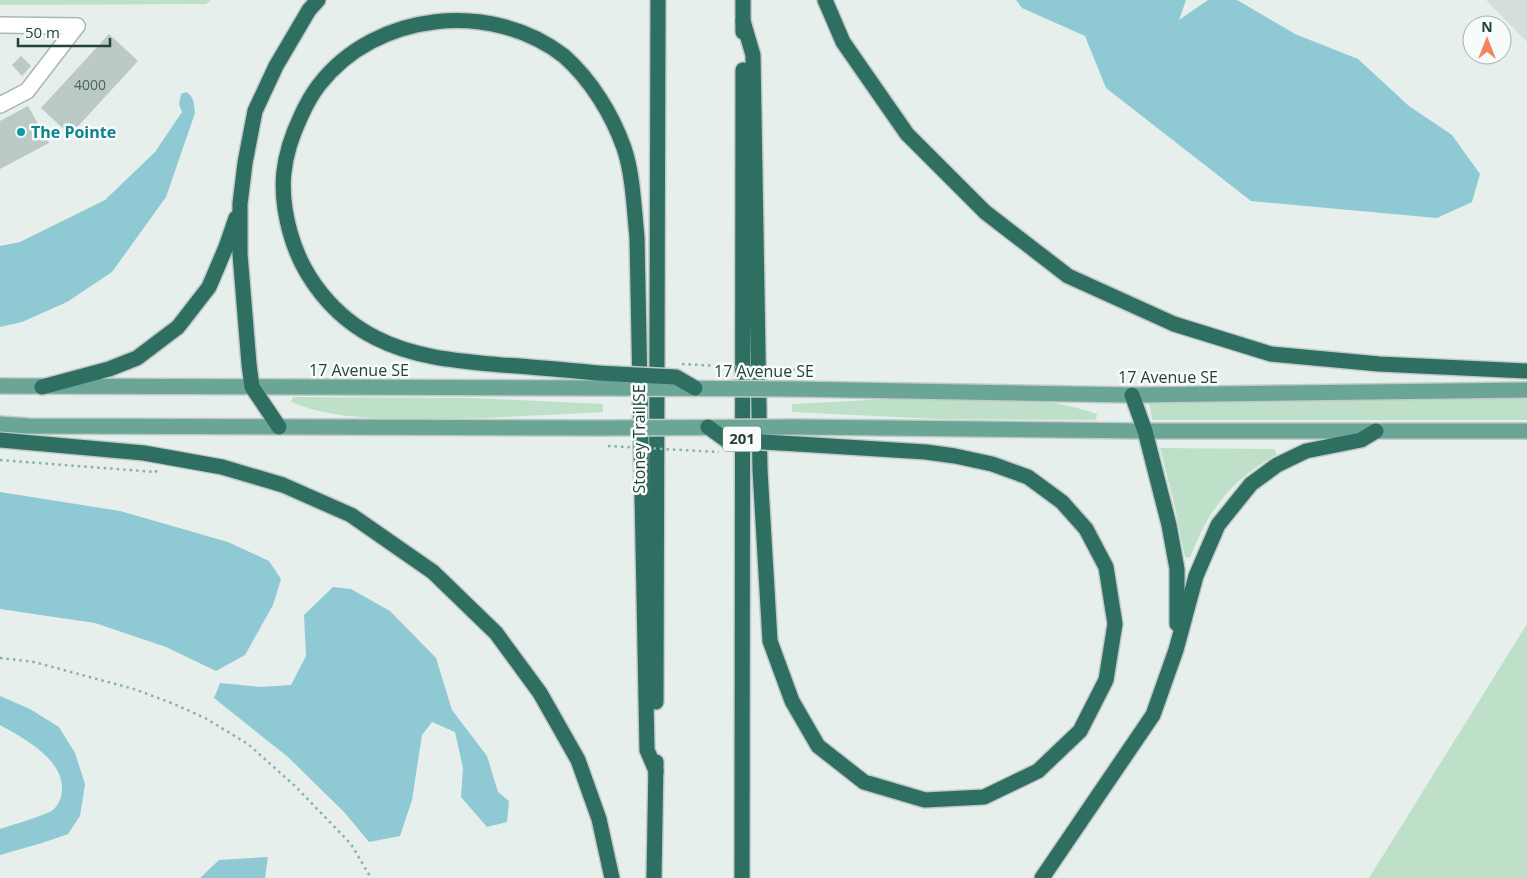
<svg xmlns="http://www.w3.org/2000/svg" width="1527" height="878" font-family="'Open Sans',sans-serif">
<rect width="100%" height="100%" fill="#e6efeb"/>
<!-- built -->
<polygon fill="#d4dfda" points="1486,0 1527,0 1527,42"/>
<!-- green -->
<g fill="#bfe0c8">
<polygon points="0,0 211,0 206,4 0,5"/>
<path d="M 293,397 L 473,398 L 603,404 L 603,412 C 542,415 481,419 419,419 C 376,418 331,419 291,402 Z"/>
<path d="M 909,398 C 972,398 1036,393 1097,414 L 1096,420 L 938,419 L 792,412 L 792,404 Z"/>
<polygon points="1274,398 1527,398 1527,420 1152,420 1150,407 1148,402"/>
<path d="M 1160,448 L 1274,449 L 1276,451 L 1276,455 C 1231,480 1208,510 1190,558 L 1185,557 L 1175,507 Z"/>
<polygon points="1527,624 1527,878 1369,878"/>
</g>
<!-- water -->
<g fill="#8ec9d4">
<polygon points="1016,0 1186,0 1179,20 1208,0 1237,0 1295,34 1358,59 1409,106 1452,135 1480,174 1472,202 1437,218 1251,201 1106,88 1085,36 1022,8"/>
<path d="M 186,92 C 194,96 194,104 195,113 L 166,197 L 112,272 L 67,302 L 22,322 L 0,327 L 0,246 L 20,242 L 105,200 L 155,152 L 182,112 L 179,104 L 181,94 Z"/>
<polygon points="0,492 120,511 228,542 269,561 281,579 273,605 245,655 216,671 166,647 95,623 0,609"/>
<polygon points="333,587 351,589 390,611 436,658 452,710 487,756 498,792 509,801 507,822 487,827 461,797 463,768 455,732 432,722 422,735 412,800 400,836 369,842 345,813 288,757 214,698 220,683 260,687 291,685 306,656 304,615"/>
<path d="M 0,696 L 30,709 L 59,727 L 75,753 L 85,784 L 80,816 L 68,834 L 42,843 L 0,855 L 0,829 C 9,826 50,814 54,809 C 60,803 62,796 62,788 C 62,758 23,738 0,725 Z"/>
<polygon points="268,857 265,878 200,878 219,860"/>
</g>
<!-- building -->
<g fill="#bbcac4">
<polygon points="109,34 138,61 70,135 41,108"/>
<polygon points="21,56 31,66 22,76 12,65"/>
<polygon points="28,106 49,143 0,169 0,121"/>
</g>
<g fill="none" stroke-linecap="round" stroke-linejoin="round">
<!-- minor casing -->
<g stroke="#a8b8b2" stroke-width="18">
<g id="minor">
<polyline points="0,25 77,26"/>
<polyline points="0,105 27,91 77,26"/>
</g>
</g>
<!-- major casing -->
<g stroke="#c2cac8" stroke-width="18">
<g id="major">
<polyline points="0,386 598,388"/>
<polyline points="795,389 1132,395 1527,390"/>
<polyline points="0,424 28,426 599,428"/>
<polyline points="796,427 1145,431 1527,431"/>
</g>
</g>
<!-- highway casing -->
<g stroke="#c2cac8" stroke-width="18">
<g id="highway">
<polyline points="743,0 743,32"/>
<polyline points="825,0 843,42 907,134 985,212 1068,276 1174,324 1271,354 1379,364 1527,371"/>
<polyline points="743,21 753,55 760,470 770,641 792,701 818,746 864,782 925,800 984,797 1038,771 1080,731 1106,680 1115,624 1106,567 1086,529 1062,502 1028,477 992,464 955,456 926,452 798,444"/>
<path d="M 597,373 C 566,370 534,367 502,365 C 459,361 415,358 376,338 C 334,317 302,277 290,232 C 278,189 282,156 301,116 C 306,105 312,94 319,85 C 376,11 492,0 564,56 C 591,80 612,114 624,148 C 633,174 634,209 637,237 L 647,750 L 656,771"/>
<polyline points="42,387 109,369 137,358 178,327 209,287 226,247 236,218"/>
<polyline points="1132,395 1145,431 1169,525 1177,569 1177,624"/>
<polyline points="279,427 252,387 249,364 240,254 240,204 245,163 255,111 276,66 309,10 318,0"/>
<polyline points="0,440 144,453 222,467 283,485 351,515 433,572 496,633 540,693 578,760 599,819 612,878"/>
<polyline points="656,702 658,0"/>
<polyline points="654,878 656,762"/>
<polyline points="742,878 743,70"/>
<polyline points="1042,878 1153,715 1176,650 1196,576 1218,525 1251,484 1277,465 1306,451 1361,440 1376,431"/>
</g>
</g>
<!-- path -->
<g stroke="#86b3a5" stroke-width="2.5" stroke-dasharray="2.5 4" stroke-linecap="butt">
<polyline points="0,460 156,472 156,469"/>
<polyline points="0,658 34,662 134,689 174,704 205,718 248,744 295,786 351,844 371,878"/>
</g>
<!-- minor -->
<use href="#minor" stroke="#fff" stroke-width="15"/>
<!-- major -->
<use href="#major" stroke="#6aa596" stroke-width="15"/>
<!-- highway -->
<use href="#highway" stroke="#2f6f62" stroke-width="15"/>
<!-- major-bridge casing -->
<g stroke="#c2cac8" stroke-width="18" stroke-linecap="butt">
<g id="major-bridge">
<polyline points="598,388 795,389"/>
<polyline points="599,428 796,427"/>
</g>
</g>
<!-- highway-bridge casing -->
<g stroke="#c2cac8" stroke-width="18" stroke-linecap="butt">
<g id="highway-bridge">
<polyline points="597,373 676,377 695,388"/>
<polyline points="708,427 726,440 798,444"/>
</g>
</g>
<!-- path-bridge -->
<g stroke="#86b3a5" stroke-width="2.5" stroke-dasharray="2.5 4" stroke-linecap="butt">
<polyline points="682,364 796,370"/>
<polyline points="608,446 719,452"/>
</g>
<!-- major-bridge -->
<use href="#major-bridge" stroke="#6aa596" stroke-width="15"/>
<!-- highway-bridge -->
<use href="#highway-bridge" stroke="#2f6f62" stroke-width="15"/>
</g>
<!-- markers -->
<circle fill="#0f9aa8" stroke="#f7fbf9" stroke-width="2" cx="21" cy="132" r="5"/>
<g text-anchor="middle" stroke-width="5" stroke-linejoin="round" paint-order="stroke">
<!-- number labels -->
<g font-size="14" fill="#4a645c">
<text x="90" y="90">4000</text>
</g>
<!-- shield labels -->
<rect fill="#f7fbf9" stroke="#637a73" stroke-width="1" x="723" y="426.5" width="38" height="25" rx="4"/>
<g font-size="15" font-weight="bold" fill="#24423a">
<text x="742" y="444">201</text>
</g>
<!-- culture labels -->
<g font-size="16" font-weight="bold" fill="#0d838f" stroke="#f7fbf9" text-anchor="start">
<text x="31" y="138">The Pointe</text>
</g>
<!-- street labels -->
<g font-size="16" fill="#24423a" stroke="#f7fbf9">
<text x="359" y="376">17 Avenue SE</text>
<text x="764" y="377">17 Avenue SE</text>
<text x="1168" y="383">17 Avenue SE</text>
<text transform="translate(639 439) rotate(-90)" y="6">Stoney Trail SE</text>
</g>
</g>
<!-- north arrow -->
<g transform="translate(1487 40)"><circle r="24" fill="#f7fbf9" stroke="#a3b1ad"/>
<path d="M0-4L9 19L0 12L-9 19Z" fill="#f4845f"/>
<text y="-8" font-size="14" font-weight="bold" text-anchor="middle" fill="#24423a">N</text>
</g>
<!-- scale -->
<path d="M18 38v8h92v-8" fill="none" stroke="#24423a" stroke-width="2.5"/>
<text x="25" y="38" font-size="15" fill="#24423a" stroke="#f7fbf9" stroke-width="4" paint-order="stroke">50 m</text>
</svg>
